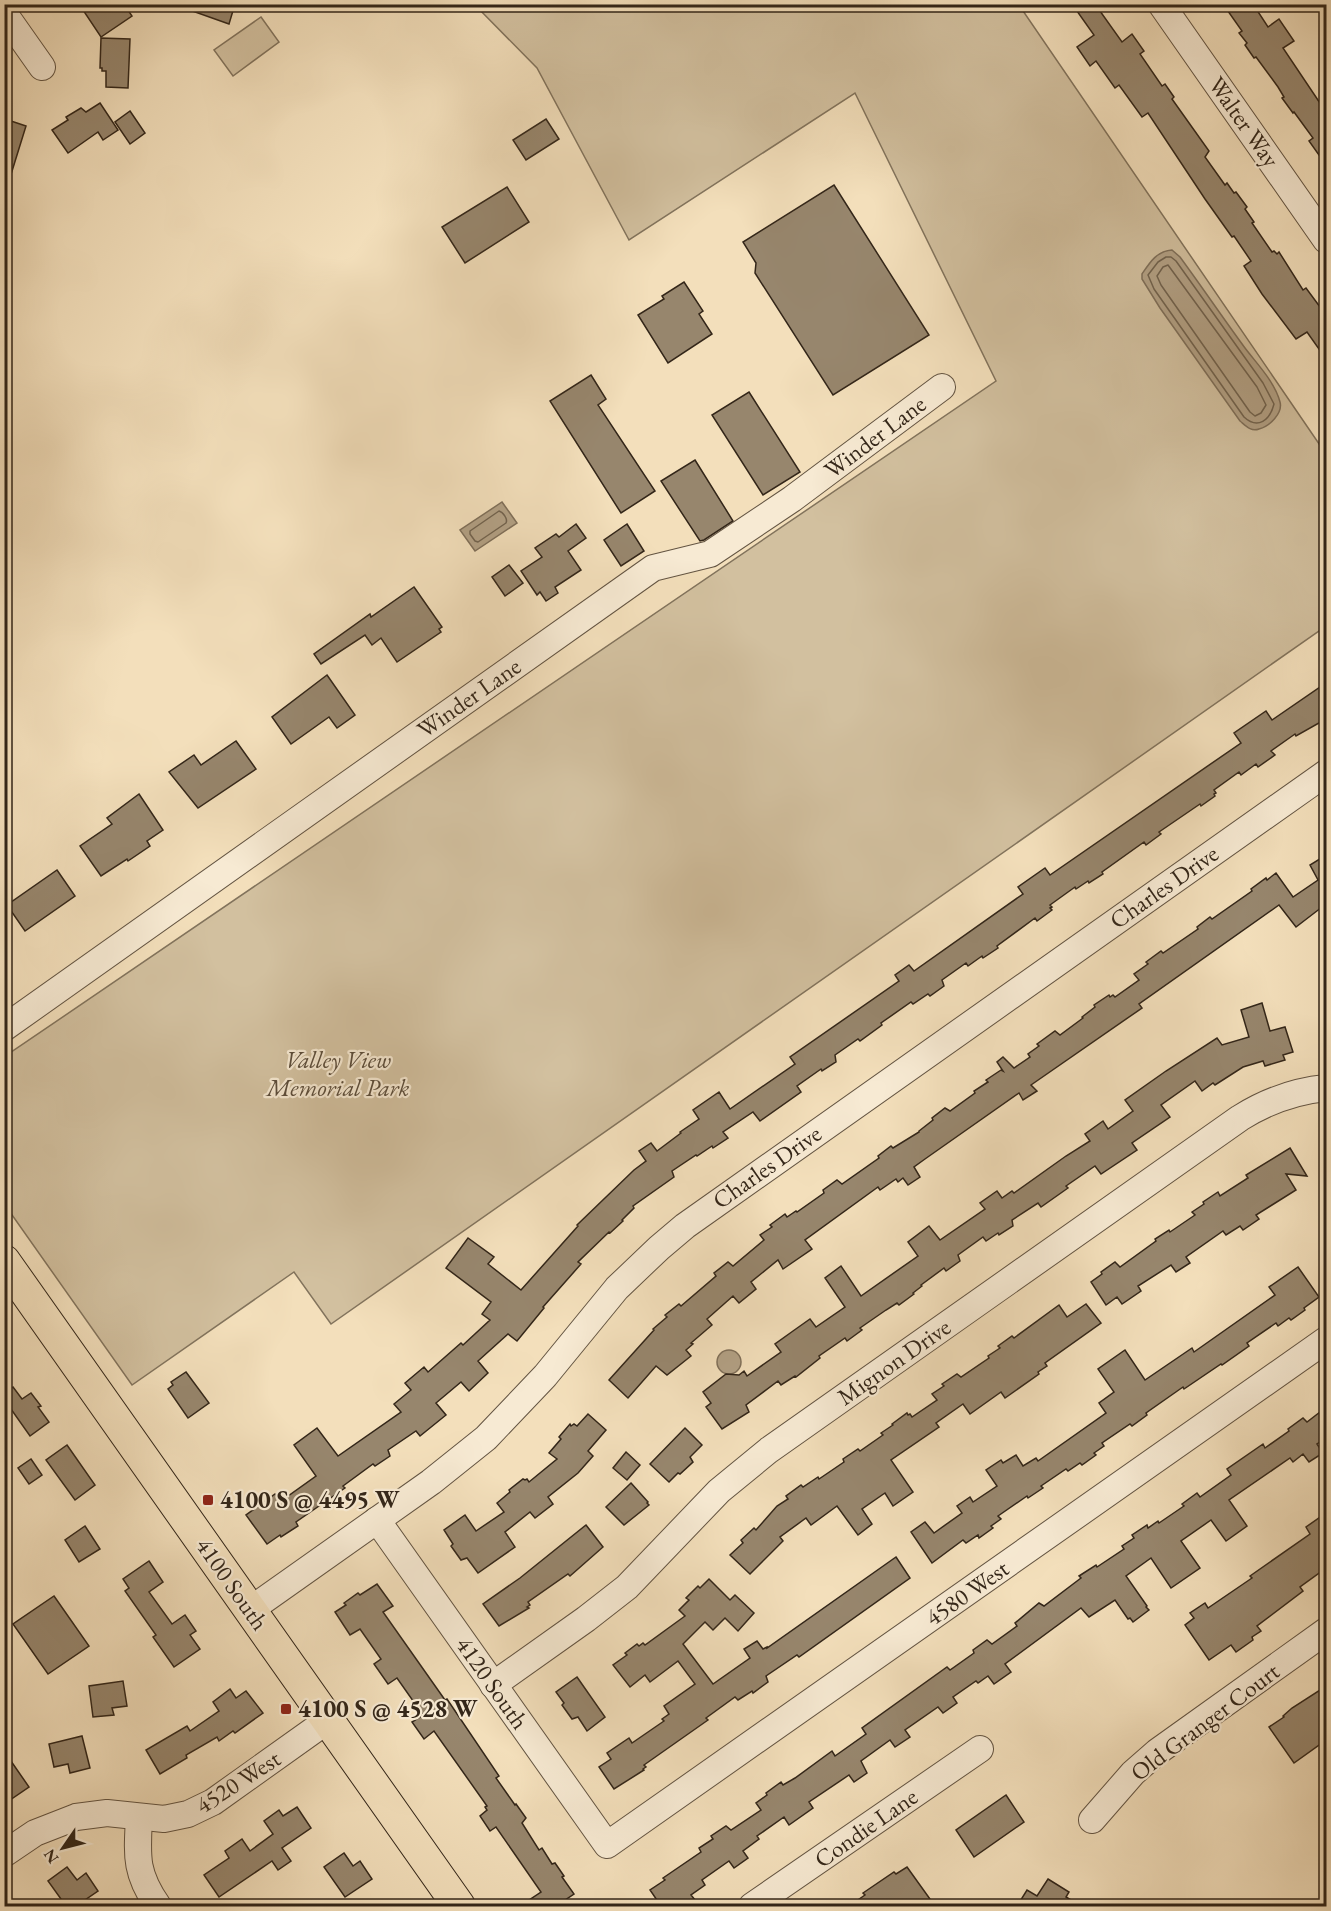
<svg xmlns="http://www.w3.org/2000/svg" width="1331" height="1911" font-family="'EB Garamond',serif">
<rect width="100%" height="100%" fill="#f3dfbb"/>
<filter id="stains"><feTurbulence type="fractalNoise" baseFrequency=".00333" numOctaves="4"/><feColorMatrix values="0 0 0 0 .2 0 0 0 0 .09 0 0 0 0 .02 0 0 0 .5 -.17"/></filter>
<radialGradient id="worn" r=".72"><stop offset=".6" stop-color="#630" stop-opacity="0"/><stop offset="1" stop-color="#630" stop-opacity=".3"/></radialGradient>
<!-- green -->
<g fill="#d2c09f" stroke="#82735c" stroke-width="1.5">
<polygon points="475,5 1019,5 1326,454 1326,626 331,1324 294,1272 132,1385 5,1205 4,1057 996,381 855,93 629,240 537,68"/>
<polygon points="261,17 279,42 233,76 214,50"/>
</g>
<!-- water -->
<g fill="#b2a084" stroke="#7f6f59" stroke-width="1.5">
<path d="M 1172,250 L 1180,257 C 1202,287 1223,318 1245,348 C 1257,364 1275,382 1280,402 C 1283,413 1270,426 1259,429 C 1251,432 1246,426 1240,421 L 1160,308 L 1142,279 L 1142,274 C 1150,262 1157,251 1172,250 Z"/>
<polygon points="502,502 517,523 475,551 460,530"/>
<circle cx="729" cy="1362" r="12"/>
</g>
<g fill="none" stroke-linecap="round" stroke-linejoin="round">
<!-- shore -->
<g stroke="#72634e" stroke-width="1.5">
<path d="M 1166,257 L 1171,257 L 1176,261 L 1263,383 L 1274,404 C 1270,420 1258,430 1244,417 L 1154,289 L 1148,275 L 1158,262 Z"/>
<polygon points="1168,265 1257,387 1266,405 1261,413 1255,416 1250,412 1161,285 1157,276 1163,267"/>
<path d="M 499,511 C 503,512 508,519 506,523 L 478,542 L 475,541 L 470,534 L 470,531 Z"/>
</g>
</g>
<!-- building -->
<g fill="#97866d" stroke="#332619" stroke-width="1.5">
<polygon points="79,4 124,4 132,16 101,37"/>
<polygon points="181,4 235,4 229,24 181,7"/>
<polygon points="1072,4 1095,4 1122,42 1132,34 1144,51 1140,54 1162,86 1165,84 1174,97 1172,99 1209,151 1205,157 1225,185 1227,183 1234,193 1236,192 1247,207 1245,209 1254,222 1252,223 1272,252 1274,251 1277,254 1279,252 1303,290 1306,288 1326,315 1326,359 1307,332 1296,339 1262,294 1244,266 1251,261 1234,236 1232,237 1205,199 1148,113 1142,117 1119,85 1115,88 1096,61 1090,66 1077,47 1094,35"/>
<polygon points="1223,4 1253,4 1268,27 1279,19 1294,41 1283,48 1326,112 1326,165 1309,141 1313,138 1294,112 1293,113 1282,98 1284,97 1278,87 1256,57 1254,58 1245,45 1247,43 1239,33 1242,31"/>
<polygon points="101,38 130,39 128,88 106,87 106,71 102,71 102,68 100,68"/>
<polygon points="100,103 118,130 103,140 98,132 68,153 52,130 68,120 66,117 81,108 86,112"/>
<polygon points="130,111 145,133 130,144 115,122"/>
<polygon points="546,119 559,139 526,160 513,140"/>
<polygon points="8,120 26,126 8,184 4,183 4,130"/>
<polygon points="834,185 929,335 833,395 755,273 756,263 743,242"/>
<polygon points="507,187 529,222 465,263 442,227"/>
<polygon points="684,282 703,311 699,314 712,334 668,363 638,315 664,299 662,296"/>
<polygon points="591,375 606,399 598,405 655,491 621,513 550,401"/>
<polygon points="749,392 800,472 763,495 712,415"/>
<polygon points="695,460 733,521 704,540 700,541 661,481"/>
<polygon points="576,524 586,538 568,551 581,570 555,587 558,593 546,601 540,592 537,595 521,571 542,557 535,548 556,534 559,537"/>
<polygon points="627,524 644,551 621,566 604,540"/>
<polygon points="509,565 523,583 505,596 492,577"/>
<polygon points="414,587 442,627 439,629 441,632 397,662 381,638 372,645 365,635 321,664 314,654 370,614 371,617"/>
<polygon points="327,675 355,715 337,728 329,717 291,744 272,717"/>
<polygon points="1326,683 1326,719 1296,736 1295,734 1271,751 1275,755 1258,767 1256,764 1241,775 1239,772 1214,790 1216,793 1214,794 1215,796 1201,806 1200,804 1159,832 1161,834 1146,845 1144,842 1102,872 1103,874 1089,883 1088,881 1076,889 1075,887 1050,905 1052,907 1050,908 1052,910 1037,921 1035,918 997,946 998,948 983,958 982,956 968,966 966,963 942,980 944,986 930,996 928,994 913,1004 911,1002 881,1023 882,1025 860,1041 858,1039 835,1055 836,1062 822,1071 821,1069 797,1086 801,1092 760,1121 753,1112 723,1132 728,1138 713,1148 712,1146 697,1156 696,1155 672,1171 674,1177 633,1206 634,1208 622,1220 623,1221 610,1233 609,1232 578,1262 581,1264 543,1307 544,1308 517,1341 508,1334 478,1361 488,1373 469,1391 461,1382 436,1403 446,1415 420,1436 416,1431 388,1450 390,1456 375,1466 373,1464 343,1486 345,1488 296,1522 298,1526 281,1537 280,1535 267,1544 246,1515 275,1494 281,1501 316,1476 294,1445 317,1428 338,1456 401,1412 394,1404 411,1390 405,1383 424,1367 428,1372 461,1343 463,1345 490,1320 482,1314 491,1302 446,1268 468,1238 494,1257 488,1264 521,1290 578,1226 577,1225 634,1170 646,1161 639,1151 651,1143 657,1151 681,1133 680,1132 699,1119 693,1110 719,1092 730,1109 795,1064 790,1057 899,981 895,975 909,965 914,971 1023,894 1018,887 1045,868 1050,875 1241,743 1234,733 1266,711 1272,720"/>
<polygon points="236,741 256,769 198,808 169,772 194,755 201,765"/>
<polygon points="139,794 163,830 147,841 150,846 128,861 127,859 101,876 80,846 112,824 107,818"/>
<polygon points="1326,855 1326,904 1296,927 1279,905 1139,1004 1142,1008 1031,1085 1037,1091 1023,1100 1019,1093 925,1159 914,1167 920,1177 908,1185 903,1178 898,1182 896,1179 880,1190 878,1187 805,1240 812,1249 783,1269 778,1260 751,1282 756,1289 739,1303 733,1296 707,1319 712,1325 691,1343 693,1344 686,1350 691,1356 667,1375 656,1366 628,1398 609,1380 654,1330 653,1329 667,1317 665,1315 679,1304 681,1306 716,1276 714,1273 728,1262 733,1266 764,1240 760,1235 772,1227 770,1225 785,1214 787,1217 796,1211 797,1212 824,1193 823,1190 837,1180 842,1184 879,1158 878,1156 891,1146 893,1148 919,1132 919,1131 933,1120 932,1118 945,1108 950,1111 975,1093 974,1091 988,1082 986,1080 1001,1070 1003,1071 997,1062 1003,1057 1014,1068 1030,1057 1028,1054 1039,1046 1037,1044 1055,1031 1060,1035 1083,1018 1082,1017 1095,1007 1094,1005 1109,995 1110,997 1113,995 1115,997 1139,980 1134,974 1148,964 1146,962 1161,951 1163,953 1198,929 1197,927 1210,917 1212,919 1252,891 1251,889 1266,878 1267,880 1276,873 1293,897 1318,880 1310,865"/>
<polygon points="57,870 75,896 25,931 7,905"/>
<polygon points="1262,1003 1270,1031 1285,1027 1293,1052 1283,1055 1285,1060 1265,1066 1263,1061 1243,1067 1215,1085 1213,1083 1202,1091 1195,1081 1161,1105 1170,1117 1132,1143 1137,1150 1101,1174 1095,1166 1066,1186 1068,1188 1041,1207 1038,1203 1012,1220 1013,1226 999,1235 998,1233 986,1241 983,1237 958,1255 960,1261 946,1271 944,1268 921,1285 922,1286 913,1293 914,1294 899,1305 897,1303 886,1310 860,1328 862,1330 847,1341 845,1338 819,1356 820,1358 796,1377 795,1376 781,1385 778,1381 746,1405 749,1412 722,1429 706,1407 711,1403 703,1392 726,1374 739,1375 744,1371 747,1376 781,1352 775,1344 793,1331 810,1319 816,1327 845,1307 825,1278 841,1266 861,1296 918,1256 908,1242 929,1226 940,1240 985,1209 980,1203 997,1191 1002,1198 1012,1191 1014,1193 1066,1156 1090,1141 1085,1134 1103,1121 1108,1129 1133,1111 1125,1100 1166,1071 1217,1038 1222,1045 1249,1037 1241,1010"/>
<polygon points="1290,1148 1307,1176 1286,1174 1296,1190 1256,1215 1259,1219 1243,1230 1240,1226 1226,1235 1223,1231 1186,1257 1190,1263 1176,1272 1171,1265 1138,1286 1141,1291 1122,1304 1117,1297 1106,1305 1091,1282 1102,1274 1101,1272 1115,1262 1120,1267 1156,1241 1155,1239 1169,1230 1170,1232 1195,1215 1192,1212 1204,1204 1203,1202 1218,1192 1220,1196 1248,1178 1246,1175"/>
<polygon points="1298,1267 1319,1297 1304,1308 1305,1310 1291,1320 1289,1318 1278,1326 1276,1323 1247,1343 1249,1346 1222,1365 1221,1364 1184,1389 1183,1387 1146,1413 1147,1415 1132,1426 1130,1424 1102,1443 1104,1446 1094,1453 1096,1455 1082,1465 1080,1463 1068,1471 1066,1469 1041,1486 1043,1488 1028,1498 1027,1496 998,1516 1001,1519 991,1526 993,1528 979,1538 978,1535 966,1543 963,1540 932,1563 911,1532 925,1522 934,1533 962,1513 957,1506 970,1497 973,1502 997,1486 986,1470 1001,1460 1003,1463 1016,1455 1023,1466 1036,1458 1038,1461 1106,1413 1099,1403 1114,1392 1098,1369 1125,1350 1145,1380 1192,1348 1194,1352 1275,1295 1269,1287"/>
<polygon points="1086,1304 1101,1323 1045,1363 1047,1366 1038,1372 1039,1374 1005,1398 1001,1392 970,1414 963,1404 936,1423 939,1427 891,1460 913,1492 893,1506 885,1493 862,1509 872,1524 858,1535 837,1506 811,1525 806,1518 780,1537 783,1541 750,1574 730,1555 743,1543 741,1540 754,1528 756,1530 777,1506 788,1499 786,1496 801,1485 803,1487 818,1477 819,1479 844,1462 843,1459 858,1449 860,1451 883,1435 881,1433 893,1425 892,1424 907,1413 908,1415 910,1414 912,1417 937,1400 932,1394 944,1386 942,1384 957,1374 961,1377 989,1358 988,1356 1000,1348 998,1346 1012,1336 1014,1338 1059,1305 1067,1317"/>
<polygon points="186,1372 209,1403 188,1418 168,1389 173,1385 171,1382"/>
<polygon points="13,1387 22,1399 31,1393 41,1406 38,1407 49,1422 30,1436 11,1409 4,1414 4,1393"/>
<polygon points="1320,1412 1326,1421 1326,1438 1317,1444 1323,1453 1309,1462 1303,1454 1293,1462 1290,1458 1229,1500 1247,1526 1226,1541 1211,1520 1181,1541 1200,1568 1171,1588 1151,1558 1126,1576 1147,1606 1146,1607 1149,1610 1133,1622 1130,1618 1128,1619 1115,1600 1089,1617 1081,1608 1005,1664 1011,1672 994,1684 988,1676 978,1683 976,1681 953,1697 957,1703 943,1713 938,1707 905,1730 910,1737 895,1747 890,1740 861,1761 867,1773 854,1782 849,1775 809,1802 813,1808 789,1825 784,1817 757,1836 759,1839 743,1851 748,1858 734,1868 729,1861 702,1880 705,1885 691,1895 700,1906 661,1906 650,1890 665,1880 663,1878 701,1852 699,1848 713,1839 711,1836 726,1826 731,1830 761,1810 756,1803 767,1795 766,1793 781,1782 783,1785 795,1778 832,1751 835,1756 866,1734 862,1728 947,1667 950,1670 974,1653 973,1650 987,1640 992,1644 1017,1626 1015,1623 1039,1603 1044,1606 1081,1578 1079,1576 1096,1565 1097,1567 1124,1549 1122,1546 1134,1538 1132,1535 1147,1525 1148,1528 1158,1521 1159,1523 1184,1506 1182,1504 1197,1493 1200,1497 1231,1475 1227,1469 1263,1444 1265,1448 1289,1431 1288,1429 1303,1418 1307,1422"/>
<polygon points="588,1414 606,1430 588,1451 593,1456 578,1473 548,1497 553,1504 535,1518 530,1512 505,1532 515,1547 478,1573 467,1558 461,1560 451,1546 453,1544 444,1530 465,1515 476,1531 504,1512 497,1503 510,1492 509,1490 523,1479 525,1480 527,1479 529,1482 557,1459 549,1453 561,1439 559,1437 570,1424 571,1426 574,1424 577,1426"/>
<polygon points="685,1428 702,1445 690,1457 693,1462 680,1474 678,1473 669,1482 650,1464"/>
<polygon points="67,1445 95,1485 75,1500 46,1460"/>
<polygon points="626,1452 640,1465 627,1480 613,1468"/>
<polygon points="31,1459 42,1475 29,1484 18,1468"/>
<polygon points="631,1483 648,1502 647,1503 649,1505 624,1525 606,1507"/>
<polygon points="1326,1513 1326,1568 1300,1587 1303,1591 1257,1626 1261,1631 1252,1637 1253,1640 1236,1652 1231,1645 1209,1660 1185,1625 1194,1618 1190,1613 1205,1603 1208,1608 1252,1578 1250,1576 1310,1534 1306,1527"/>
<polygon points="586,1525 603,1547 570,1576 568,1574 528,1602 530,1605 527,1607 529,1608 499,1626 483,1604 520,1578"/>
<polygon points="85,1526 100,1549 79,1562 65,1540"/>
<polygon points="896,1557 910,1578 799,1657 797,1655 766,1676 768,1682 753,1693 752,1691 738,1700 735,1697 706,1718 708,1720 644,1765 646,1767 643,1769 644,1770 614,1789 599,1767 611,1759 607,1753 629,1738 632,1743 664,1721 662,1719 669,1714 664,1706 695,1684 678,1661 650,1682 645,1675 630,1687 613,1665 627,1655 625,1653 637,1644 639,1646 643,1643 645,1645 685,1616 679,1610 689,1600 686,1598 698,1586 700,1588 709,1579 730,1600 735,1595 754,1613 738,1631 725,1618 713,1630 705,1622 683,1644 713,1684 750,1658 744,1649 757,1641 763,1649 767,1647 767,1648"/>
<polygon points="149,1561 163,1582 149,1592 172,1624 185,1615 196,1631 190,1635 200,1649 174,1667 153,1637 156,1635 125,1591 129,1588 123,1579"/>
<polygon points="377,1584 393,1606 383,1612 445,1700 447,1699 499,1776 496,1778 515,1805 516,1804 526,1818 522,1823 539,1850 542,1848 552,1864 555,1863 564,1876 562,1877 574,1894 556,1906 520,1906 541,1892 496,1827 490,1831 480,1816 487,1810 485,1807 487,1806 434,1731 424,1739 412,1722 423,1715 397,1678 388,1684 374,1664 381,1659 360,1629 350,1635 335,1612 346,1605 344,1603 358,1593 360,1595"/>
<polygon points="54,1596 89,1646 48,1674 13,1624"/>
<polygon points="577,1677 605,1717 587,1731 578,1717 572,1719 562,1705 564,1703 556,1692"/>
<polygon points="123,1681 127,1706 112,1708 114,1715 93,1717 89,1686"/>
<polygon points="230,1689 236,1698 246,1691 263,1713 235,1733 233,1731 219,1741 217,1737 186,1755 187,1758 160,1774 146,1750 187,1726 190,1731 219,1711 213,1702"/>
<polygon points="1320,1690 1326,1699 1326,1740 1294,1763 1269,1727 1284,1717 1283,1716 1292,1708"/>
<polygon points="82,1736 90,1768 70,1773 68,1764 54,1767 49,1744"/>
<polygon points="4,1751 29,1787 10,1800 4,1792"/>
<polygon points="1006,1795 1024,1822 974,1857 956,1830"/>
<polygon points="297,1807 311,1828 282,1848 291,1861 278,1870 272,1861 219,1897 204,1875 229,1858 225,1851 242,1839 250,1851 273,1834 264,1821 279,1810 283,1816"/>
<polygon points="344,1853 353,1866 360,1861 372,1879 345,1897 324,1867"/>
<polygon points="67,1867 77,1880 86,1873 98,1891 76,1906 66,1906 48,1881"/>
<polygon points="907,1867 935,1906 849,1906 865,1895 863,1893 894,1872 896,1874"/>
<polygon points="1048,1879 1069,1892 1066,1897 1081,1906 1017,1906 1027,1890 1037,1896"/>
</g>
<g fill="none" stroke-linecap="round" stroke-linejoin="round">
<!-- minor casing -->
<g stroke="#635442" stroke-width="28">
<g id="minor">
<polyline points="1161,4 1326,240"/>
<polyline points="4,13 42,67"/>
<polyline points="4,1028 653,568 710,554 792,499 942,387"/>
<polyline points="377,1520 607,1845 1326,1340"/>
<polyline points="250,1610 431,1482 486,1438 545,1376 617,1288 659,1248 685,1226 1326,773"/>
<path d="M 493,1685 L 586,1619 L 627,1587 L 719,1491 L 769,1450 L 1240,1118 C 1267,1101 1295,1091 1326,1088"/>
<path d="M 139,1818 C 137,1856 135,1873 158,1906"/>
<polyline points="1092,1820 1133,1773 1157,1752 1326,1631"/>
<polyline points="4,1854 35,1833 76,1817 107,1813 164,1819 188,1814 213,1802 328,1720"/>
<polyline points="752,1906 980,1749"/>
</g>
</g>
<!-- major casing -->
<g stroke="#332619" stroke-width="34">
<polyline id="major" points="4,1261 459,1906"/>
</g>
<!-- minor -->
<use href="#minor" stroke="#f7ead3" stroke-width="26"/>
<!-- major -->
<use href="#major" stroke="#f3dfbb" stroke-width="32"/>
</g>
<!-- markers -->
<g fill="#8f2418" stroke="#f7ead3" stroke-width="2">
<rect x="202" y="1494" width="12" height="12" rx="3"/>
<rect x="280" y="1703" width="12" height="12" rx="3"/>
</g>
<g text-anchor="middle" stroke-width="4.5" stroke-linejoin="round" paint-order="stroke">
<!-- street labels -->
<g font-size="24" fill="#332619" stroke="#f7ead3">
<text transform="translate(1244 122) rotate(55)" y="8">Walter Way</text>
<text transform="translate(875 437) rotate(-37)" y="8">Winder Lane</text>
<text transform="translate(469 698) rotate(-35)" y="8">Winder Lane</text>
<text transform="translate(1164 887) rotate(-35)" y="8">Charles Drive</text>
<text transform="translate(767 1167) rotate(-35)" y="8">Charles Drive</text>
<text transform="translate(894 1362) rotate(-35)" y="8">Mignon Drive</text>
<text transform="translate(232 1584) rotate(55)" y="8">4100 South</text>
<text transform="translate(967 1593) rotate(-35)" y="8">4580 West</text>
<text transform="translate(492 1683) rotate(55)" y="8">4120 South</text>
<text transform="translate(1205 1722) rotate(-37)" y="8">Old Granger Court</text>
<text transform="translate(238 1782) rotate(-33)" y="8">4520 West</text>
<text transform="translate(866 1828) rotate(-35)" y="8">Condie Lane</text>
</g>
<!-- park labels -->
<g font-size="24" font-style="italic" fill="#5b4c3a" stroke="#f7ead3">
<text x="338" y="1068">Valley View<tspan x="338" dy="28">Memorial Park</tspan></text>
</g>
<!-- poi labels -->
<g font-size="24" font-weight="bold" fill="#332619" stroke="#f7ead3" text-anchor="start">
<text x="220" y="1508">4100 S @ 4495 W</text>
<text x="298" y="1717">4100 S @ 4528 W</text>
</g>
</g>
<!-- margin -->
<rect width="1331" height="1911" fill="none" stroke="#f3dfbb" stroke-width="24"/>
<rect x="6" y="6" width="1319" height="1899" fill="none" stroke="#332619" stroke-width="3"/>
<rect x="12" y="12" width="1307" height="1887" fill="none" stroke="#332619" stroke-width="1.5"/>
<!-- north arrow -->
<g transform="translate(63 1848) rotate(235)" stroke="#f7ead3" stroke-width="4.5" paint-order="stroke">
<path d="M0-4.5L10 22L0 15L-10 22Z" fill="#332619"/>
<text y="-9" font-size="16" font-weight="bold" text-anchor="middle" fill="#332619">N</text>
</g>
<rect width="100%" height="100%" filter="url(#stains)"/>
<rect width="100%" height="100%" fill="url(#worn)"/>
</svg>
